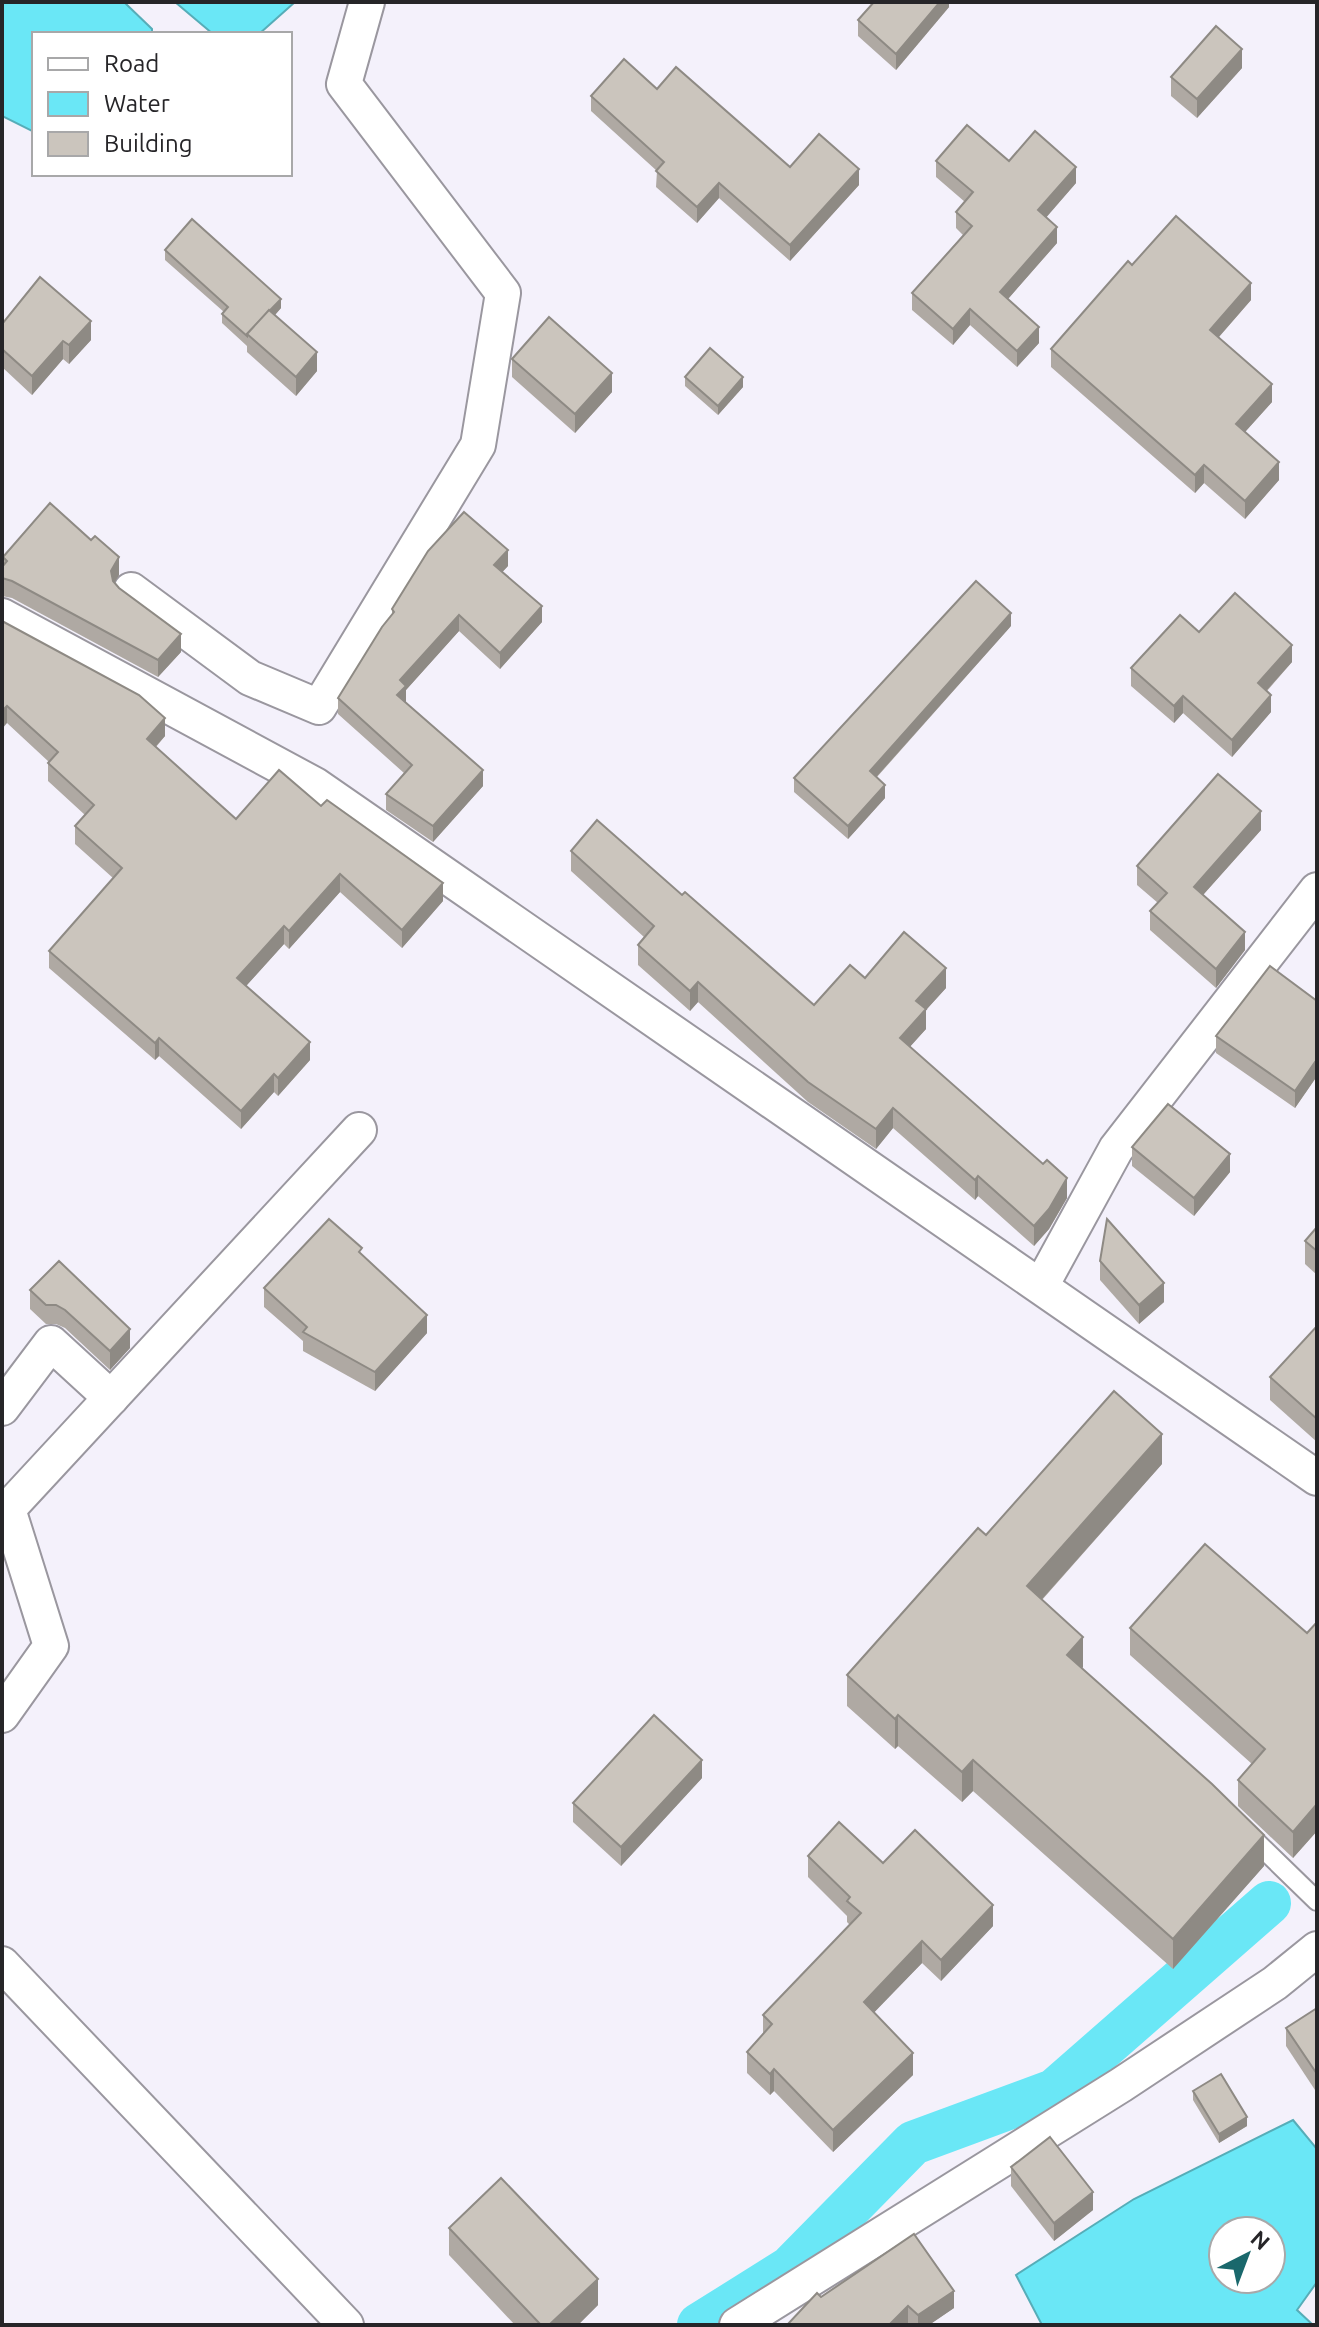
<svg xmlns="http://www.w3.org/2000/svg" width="1319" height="2327" font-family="Ubuntu,sans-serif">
<rect width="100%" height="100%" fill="#f4f1fb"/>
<!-- water -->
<g fill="#6ae7f6" stroke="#56adb8" stroke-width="2" fill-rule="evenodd">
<polygon points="2,2 124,2 152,29 152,34 34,34 34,132 2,116"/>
<polygon points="175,2 295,2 259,34 213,34"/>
<path d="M 1293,2120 L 1317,2149 L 1317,2282 L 1297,2310 L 1313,2325 L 1042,2325 L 1016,2275 L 1134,2199 ZM 1223,2231 L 1271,2231 L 1271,2279 L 1223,2279 Z"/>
</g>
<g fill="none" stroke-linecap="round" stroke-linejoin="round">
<!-- canal -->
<polyline stroke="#6ae7f6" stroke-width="44" points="699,2325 790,2268 913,2143 1054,2091 1269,1903"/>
<!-- service casing -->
<g stroke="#9a979f" stroke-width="22">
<polyline id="service" points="1247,1833 1317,1901"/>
</g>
<!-- minor casing -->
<g stroke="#9a979f" stroke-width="38">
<g id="minor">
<polyline points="131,590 250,678 319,707 478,445 503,293 344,84 367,2"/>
<polyline points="2,616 315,785 1317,1478"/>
<polyline points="1041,1286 1116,1149 1317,890"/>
<polyline points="2,1408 51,1343 111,1398"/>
<polyline points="2,1715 51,1646 8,1509 359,1130"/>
<polyline points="2,1964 346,2325"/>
<polyline points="737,2325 1121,2085 1275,1983 1317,1949"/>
</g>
</g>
<!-- service -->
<use href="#service" stroke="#fff" stroke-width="18"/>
<!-- minor -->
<use href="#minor" stroke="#fff" stroke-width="34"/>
</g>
<!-- wall -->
<g fill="#afa9a3">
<polygon points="949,2 949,7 896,70 858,36 858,20"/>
<polygon points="1242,68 1197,118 1171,96 1171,77"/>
<polygon points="657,89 790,167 859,185 790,261 719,198 697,223 656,187 657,171 591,111 591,96"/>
<polygon points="936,161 1009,161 1076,183 1046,217 1057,243 1008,299 1039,343 1017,367 970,325 953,345 912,310 912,293 963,235 956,228 956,212 965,202 936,177"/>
<polygon points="165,250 281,308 275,315 317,371 296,396 247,352 247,346 222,323 222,314 224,312 165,260"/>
<polygon points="1132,265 1251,300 1219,337 1272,402 1245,432 1279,480 1245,519 1204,483 1195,493 1051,367 1051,349"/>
<polygon points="2,324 91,340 69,364 63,359 32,395 2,367"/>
<polygon points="512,359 612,392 575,433 512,377"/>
<polygon points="685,377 743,387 718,415 685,386"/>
<polygon points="3,557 119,575 114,583 119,588 181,652 158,677 12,598 2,596"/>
<polygon points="508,566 502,572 542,622 500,669 459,631 406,690 405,702 483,786 433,842 386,810 386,794 404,773 338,714 338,698 392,615 392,609"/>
<polygon points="2,621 165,736 156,747 236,819 321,806 443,901 402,948 340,892 289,949 284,944 246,986 310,1060 278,1096 274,1092 241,1129 159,1056 155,1060 49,968 49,951 113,878 75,844 75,826 85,815 48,781 48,763 49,762 7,723"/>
<polygon points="1011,626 877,777 885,798 848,839 794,792 794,778"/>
<polygon points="1199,632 1292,662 1267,691 1271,712 1232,757 1183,713 1174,723 1131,686 1131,668"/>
<polygon points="1261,830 1203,895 1245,950 1216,988 1150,930 1150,911 1158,903 1137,885 1137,866"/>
<polygon points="571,851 682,895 814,1005 865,978 946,988 926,1010 926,1029 910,1046 1067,1198 1049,1229 1034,1246 978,1196 975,1200 893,1128 876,1149 808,1102 698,1002 690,1011 638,965 638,945 644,937 571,871"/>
<polygon points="1317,1001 1317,1080 1315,1079 1295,1108 1216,1053 1216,1036"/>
<polygon points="1132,1147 1230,1172 1194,1216 1132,1166"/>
<polygon points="1317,1227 1317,1275 1305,1264 1305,1241"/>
<polygon points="362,1255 427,1333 375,1391 303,1351 303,1341 264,1307 264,1288"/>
<polygon points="1100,1261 1164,1302 1139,1324 1100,1280"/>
<polygon points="30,1290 130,1348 110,1370 65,1328 56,1324 46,1324 30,1309"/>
<polygon points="1317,1326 1317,1442 1270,1400 1270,1377"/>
<polygon points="1162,1464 1042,1600 1083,1667 1082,1668 1264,1866 1173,1969 973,1791 962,1802 898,1746 895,1749 847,1706 847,1675 986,1535"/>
<polygon points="1317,1622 1317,1831 1293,1858 1238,1806 1238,1780 1252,1764 1130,1655 1130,1628 1307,1633"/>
<polygon points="702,1778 621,1866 573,1822 573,1803"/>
<polygon points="808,1856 883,1863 993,1926 941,1981 922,1963 874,2012 913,2075 833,2152 774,2091 770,2095 747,2073 747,2052 763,2034 763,2015 850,1925 847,1922 847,1916 808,1877"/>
<polygon points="1317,2008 1317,2093 1286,2046 1286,2028"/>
<polygon points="1193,2091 1247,2126 1219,2143 1193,2100"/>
<polygon points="1011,2167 1093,2210 1054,2241 1011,2186"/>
<polygon points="449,2228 598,2305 578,2325 515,2325 449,2255"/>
<polygon points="821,2297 954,2308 929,2325 910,2325 908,2323 905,2325 787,2325"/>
</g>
<!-- shaded-wall -->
<g fill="#8e8a84">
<polygon points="940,2 949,2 949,7 896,70 896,54"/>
<polygon points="1242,49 1242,68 1197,118 1197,99"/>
<polygon points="1076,167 1076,183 1038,227 1038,210"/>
<polygon points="859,169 859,185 790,261 790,245"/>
<polygon points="719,183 719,198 697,223 697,207"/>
<polygon points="1057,227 1057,243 1000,308 1000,292"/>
<polygon points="1251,283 1251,300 1210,347 1210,330"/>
<polygon points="281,299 281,308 253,340 249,335"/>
<polygon points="970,309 970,325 953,345 953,329"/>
<polygon points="91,321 91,340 69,364 69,345"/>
<polygon points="1039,327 1039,343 1017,367 1017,351"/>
<polygon points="63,341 63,359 32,395 32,376"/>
<polygon points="317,352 317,371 296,396 296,377"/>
<polygon points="612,373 612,392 575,433 575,414"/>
<polygon points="743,377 743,387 718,415 718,406"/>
<polygon points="1272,384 1272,402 1236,442 1236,424"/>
<polygon points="1279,462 1279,480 1245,519 1245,501"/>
<polygon points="1204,465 1204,483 1195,493 1195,475"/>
<polygon points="508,550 508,566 494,581 494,565"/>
<polygon points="119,557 119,575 111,589 111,571"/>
<polygon points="542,606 542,622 500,669 500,653"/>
<polygon points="1011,613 1011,626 870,784 870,771"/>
<polygon points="459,615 459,631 406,690 406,702 397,711 397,695 400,680"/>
<polygon points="181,634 181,652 158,677 158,660"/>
<polygon points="1292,645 1292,662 1258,700 1258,683"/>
<polygon points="1271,695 1271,712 1232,757 1232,740"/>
<polygon points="1183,696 1183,713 1174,723 1174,706"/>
<polygon points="7,706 7,723 2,729 2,711"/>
<polygon points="165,718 165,736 147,756 147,739"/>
<polygon points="483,770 483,786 433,842 433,826"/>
<polygon points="885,785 885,798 848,839 848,826"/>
<polygon points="1261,811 1261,830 1194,905 1194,887"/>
<polygon points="340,874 340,892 289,949 289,931"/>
<polygon points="443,883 443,901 402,948 402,930"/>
<polygon points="284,926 284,944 237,996 237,978"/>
<polygon points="1245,932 1245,950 1216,988 1216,969"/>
<polygon points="946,968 946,988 926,1010 926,1029 900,1058 900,1038 916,1001"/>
<polygon points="698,982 698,1002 690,1011 690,991"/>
<polygon points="159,1038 159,1056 155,1060 155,1043"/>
<polygon points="310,1042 310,1060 278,1096 278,1078"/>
<polygon points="1315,1062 1315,1079 1295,1108 1295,1091"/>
<polygon points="274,1074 274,1092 241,1129 241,1111"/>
<polygon points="893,1108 893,1128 876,1149 876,1129"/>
<polygon points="1230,1154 1230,1172 1194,1216 1194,1198"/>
<polygon points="978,1176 978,1196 975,1200 975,1180"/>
<polygon points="1067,1178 1067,1198 1049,1229 1034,1246 1034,1226"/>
<polygon points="1164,1283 1164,1302 1139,1324 1139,1305"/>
<polygon points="427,1315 427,1333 375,1391 375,1372"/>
<polygon points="130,1329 130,1348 110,1370 110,1351"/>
<polygon points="1162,1434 1162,1464 1027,1616 1027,1586"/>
<polygon points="1083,1637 1083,1667 1067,1685 1067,1655"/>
<polygon points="898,1715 898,1746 895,1749 895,1719"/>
<polygon points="702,1760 702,1778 621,1866 621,1847"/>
<polygon points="973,1760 973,1791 962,1802 962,1772"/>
<polygon points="1317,1804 1317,1831 1293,1858 1293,1832"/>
<polygon points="1264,1835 1264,1866 1173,1969 1173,1939"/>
<polygon points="993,1905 993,1926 941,1981 941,1960"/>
<polygon points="922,1941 922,1963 864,2023 864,2002"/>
<polygon points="913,2053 913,2075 833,2152 833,2130"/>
<polygon points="774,2069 774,2091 770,2095 770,2074"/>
<polygon points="1247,2117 1247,2126 1219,2143 1219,2134"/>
<polygon points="1093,2192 1093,2210 1054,2241 1054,2223"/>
<polygon points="598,2279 598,2305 578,2325 549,2325"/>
<polygon points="954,2291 954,2308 929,2325 918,2325 918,2315"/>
<polygon points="908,2306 908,2323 905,2325 889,2325"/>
</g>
<!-- building -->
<g fill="#cbc5bd" stroke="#8e8a84" stroke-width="2">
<polygon points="874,2 940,2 896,54 858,20"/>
<polygon points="1216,26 1242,49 1197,99 1171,77"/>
<polygon points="624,59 657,89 676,67 790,167 819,134 859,169 790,245 719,183 697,207 656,171 664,162 591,96"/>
<polygon points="967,125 1009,161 1035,131 1076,167 1038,210 1057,227 1000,292 1039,327 1017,351 970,309 953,329 912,293 972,226 956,212 973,192 936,161"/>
<polygon points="1176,216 1251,283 1210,330 1272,384 1236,424 1279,462 1245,501 1204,465 1195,475 1051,349 1128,261 1132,265"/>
<polygon points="192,219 281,299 247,334 247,336 222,314 228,307 165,250"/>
<polygon points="40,277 91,321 69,345 63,341 32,376 2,349 2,324"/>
<polygon points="269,310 317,352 296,377 247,334"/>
<polygon points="549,317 612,373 575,414 512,359"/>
<polygon points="710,348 743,377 718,406 685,377"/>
<polygon points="50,503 91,540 95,536 119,557 111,571 113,581 119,588 181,634 158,660 12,581 2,578 2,567 7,561 3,557"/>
<polygon points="464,512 508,550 494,565 542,606 500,653 459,615 400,680 406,686 397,695 483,770 433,826 386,794 412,765 338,698 382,627 394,612 392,609 428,551"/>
<polygon points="976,581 1011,613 870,771 885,785 848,826 794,778"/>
<polygon points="1235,593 1292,645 1258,683 1271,695 1232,740 1183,696 1174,706 1131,668 1180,615 1199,632"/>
<polygon points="2,621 139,695 165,718 147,739 236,819 279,770 321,806 327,800 443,883 402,930 340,874 289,931 284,926 237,978 310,1042 278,1078 274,1074 241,1111 159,1038 155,1043 49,951 122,868 75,826 94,805 48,763 58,752 7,706 2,711"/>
<polygon points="1218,774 1261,811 1194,887 1245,932 1216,969 1150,911 1167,893 1137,866"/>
<polygon points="597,820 682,895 685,892 814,1005 850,965 865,978 904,932 946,968 916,1001 926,1009 900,1038 1043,1164 1047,1160 1067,1178 1049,1209 1034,1226 978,1176 975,1180 893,1108 876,1129 808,1082 698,982 690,991 638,945 654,926 571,851"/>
<polygon points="1270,966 1317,1001 1317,1063 1315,1062 1295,1091 1216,1036"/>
<polygon points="1168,1104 1230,1154 1194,1198 1132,1147"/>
<polygon points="329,1219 362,1248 359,1252 427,1315 375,1372 303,1332 307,1327 264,1288"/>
<polygon points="1107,1219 1164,1283 1139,1305 1100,1261"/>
<polygon points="1317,1227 1317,1251 1305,1241"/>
<polygon points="59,1261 130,1329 110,1351 65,1310 56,1305 46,1305 30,1290"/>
<polygon points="1317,1326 1317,1419 1270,1377"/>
<polygon points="1114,1391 1162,1434 1027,1586 1083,1637 1067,1655 1212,1784 1264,1835 1173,1939 973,1760 962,1772 898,1715 895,1719 847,1675 978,1528 986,1535"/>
<polygon points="1205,1544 1307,1633 1317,1622 1317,1804 1293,1832 1238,1780 1265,1749 1130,1628"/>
<polygon points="654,1715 702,1760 621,1847 573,1803"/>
<polygon points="839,1822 883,1863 915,1830 993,1905 941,1960 922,1941 864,2002 913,2053 833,2130 774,2069 770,2074 747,2052 772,2024 763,2015 861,1913 847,1901 850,1897 808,1856"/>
<polygon points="1317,2008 1317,2074 1286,2028"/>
<polygon points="1221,2074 1247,2117 1219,2134 1193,2091"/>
<polygon points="1050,2137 1093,2192 1054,2223 1011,2167"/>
<polygon points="501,2178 598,2279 549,2325 541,2325 449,2228"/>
<polygon points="914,2234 954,2291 918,2315 908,2306 889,2325 787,2325 817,2293 821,2297"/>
</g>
<!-- border -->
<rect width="1319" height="2327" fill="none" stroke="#262528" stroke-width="8"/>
<!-- legend -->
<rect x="32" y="32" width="260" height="144" fill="#ffffff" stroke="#a8a8a9" stroke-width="2"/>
<rect x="48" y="58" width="40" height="12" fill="#ffffff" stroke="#a8a8a9" stroke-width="2"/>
<text x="104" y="72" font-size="24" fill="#262528">Road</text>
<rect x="48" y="92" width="40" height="24" fill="#6ae7f6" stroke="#a8a8a9" stroke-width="2"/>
<text x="104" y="112" font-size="24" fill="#262528">Water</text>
<rect x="48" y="132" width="40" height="24" fill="#cbc5bd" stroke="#a8a8a9" stroke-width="2"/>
<text x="104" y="152" font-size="24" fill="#262528">Building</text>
<!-- north arrow -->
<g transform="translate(1247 2255) rotate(42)"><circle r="38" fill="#ffffff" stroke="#a8a8a9" stroke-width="2"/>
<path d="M0-6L14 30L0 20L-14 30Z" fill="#1a686c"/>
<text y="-12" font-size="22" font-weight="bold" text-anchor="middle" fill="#262528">N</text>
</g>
</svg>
